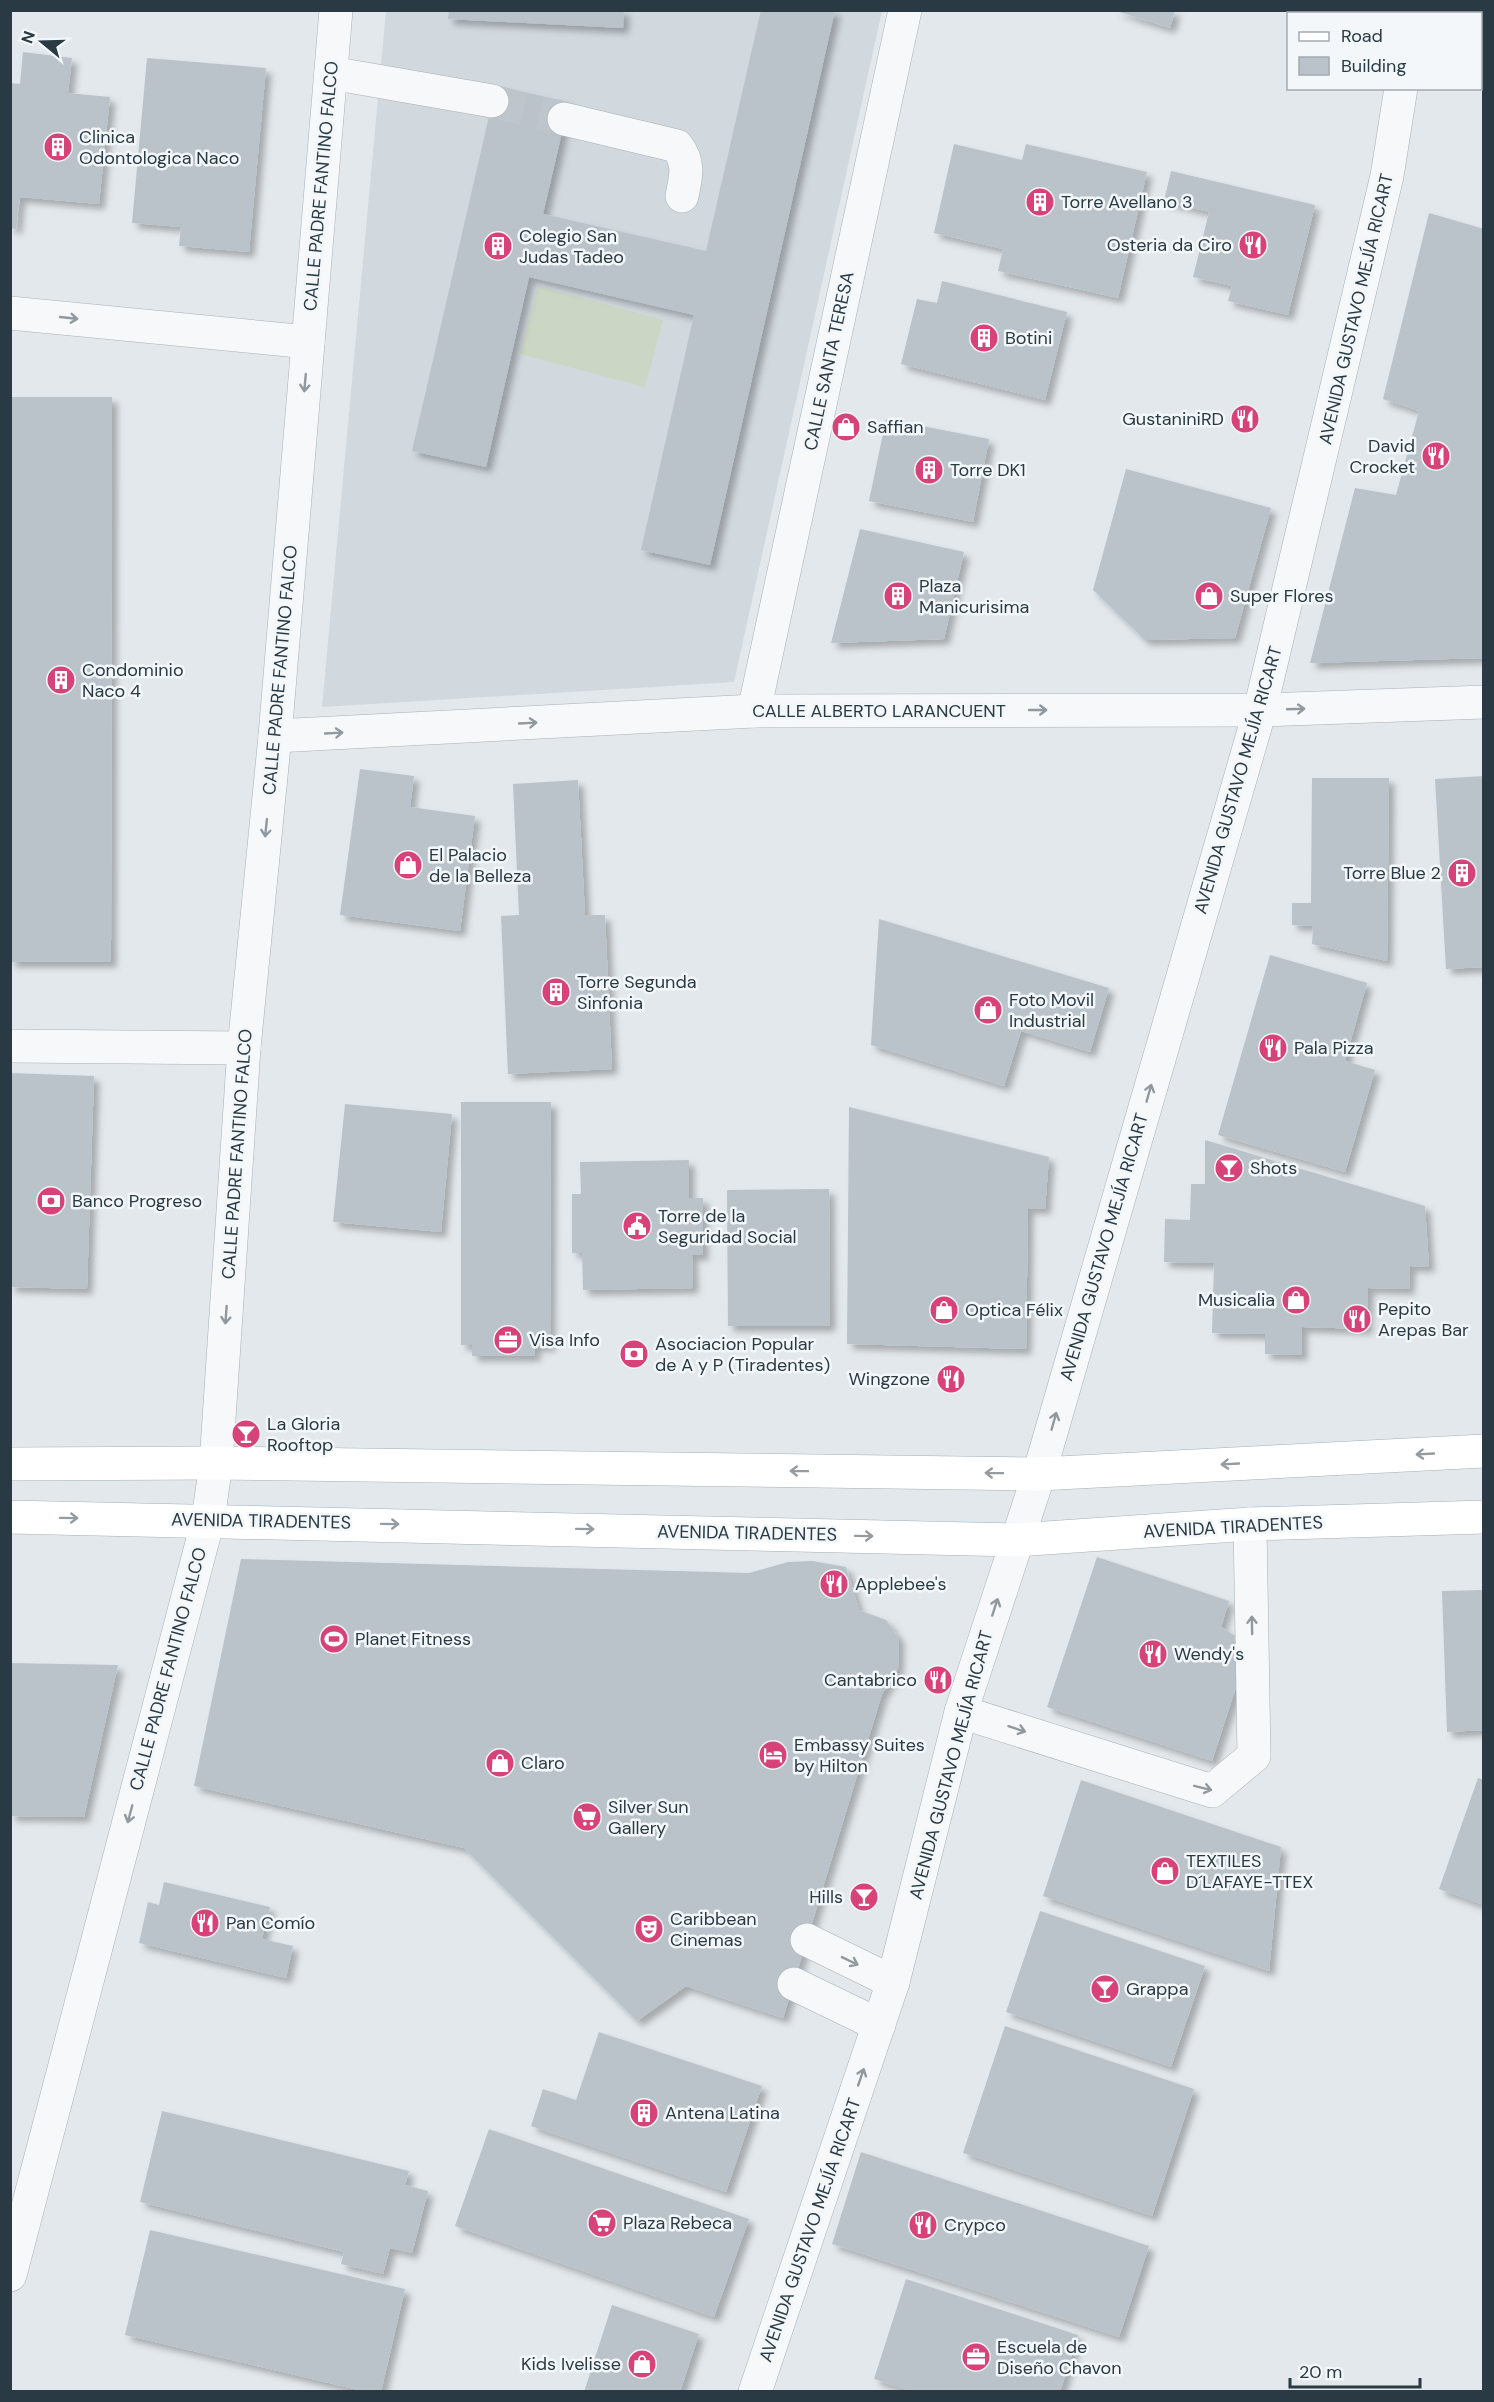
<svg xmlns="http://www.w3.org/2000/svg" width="1494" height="2402" font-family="'DM Sans',sans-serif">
<defs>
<filter id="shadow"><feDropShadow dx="5.5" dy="5.5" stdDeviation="3" flood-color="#0004"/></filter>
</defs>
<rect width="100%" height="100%" fill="#e3e8ec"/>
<!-- built -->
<polygon fill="#d1d8de" points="386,11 882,11 734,682 322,707"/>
<!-- garden -->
<polygon fill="#ccd6c4" points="538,286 663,320 645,387 520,354"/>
<!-- building -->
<g fill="#bac3ca" filter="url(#shadow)">
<polygon points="449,10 624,10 623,28 448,19"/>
<polygon points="761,10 835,10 710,565 641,550 694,315 529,277 486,467 412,451 496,86 569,102 543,214 706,251"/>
<polygon points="1113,10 1175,10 1170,28"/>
<polygon points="23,52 72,58 68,93 110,97 99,204 20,197 16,229 10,228 10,83 20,84"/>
<polygon points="147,58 266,68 249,252 179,246 181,227 132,223"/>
<polygon points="954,144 1022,160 1026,144 1147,172 1118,298 998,271 1003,249 934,233"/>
<polygon points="1171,171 1315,205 1288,315 1228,301 1232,286 1193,277 1209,212 1164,201"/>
<polygon points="1429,213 1484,229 1484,658 1310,663 1355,488 1396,495 1419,411 1383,399"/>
<polygon points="942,281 1067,312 1045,400 901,364 917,299 937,303"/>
<polygon points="10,397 112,397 111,962 10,962"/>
<polygon points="886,419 989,439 973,522 869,501"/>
<polygon points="1126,469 1271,508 1235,638 1145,640 1093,590"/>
<polygon points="860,529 964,552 944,639 831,643"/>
<polygon points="360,769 414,776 410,807 475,816 460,931 340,915"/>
<polygon points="1484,776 1484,967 1446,969 1435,779"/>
<polygon points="1312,778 1389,778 1387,961 1312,944 1313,926 1292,925 1292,903 1311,903"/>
<polygon points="578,780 585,915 605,915 612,1069 508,1074 501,916 519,915 513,784"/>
<polygon points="879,919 1109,988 1090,1052 1021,1031 1004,1086 871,1045"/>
<polygon points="1270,955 1367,983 1345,1061 1375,1070 1345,1172 1218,1135"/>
<polygon points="10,1073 94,1076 87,1289 10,1287"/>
<polygon points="461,1102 551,1102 550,1346 535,1346 535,1356 472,1356 472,1345 461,1345"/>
<polygon points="345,1104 452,1114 441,1232 333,1222"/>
<polygon points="849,1107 1049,1157 1045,1209 1028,1208 1026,1349 847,1344"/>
<polygon points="1205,1140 1425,1206 1429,1267 1410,1266 1409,1289 1368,1288 1367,1329 1302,1327 1302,1355 1265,1354 1265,1334 1212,1333 1214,1263 1164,1262 1165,1219 1190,1220 1191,1184 1205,1184"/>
<polygon points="689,1160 689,1198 703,1198 703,1255 692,1255 693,1288 583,1290 582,1253 572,1253 572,1194 581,1194 580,1162"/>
<polygon points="829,1189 830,1326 728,1326 727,1190"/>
<polygon points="1097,1557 1229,1601 1221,1627 1240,1639 1242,1669 1212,1761 1047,1707"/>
<polygon points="241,1559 749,1573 788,1562 813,1561 846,1567 859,1610 886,1620 899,1638 898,1669 882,1694 783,2018 686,1986 637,2021 464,1848 194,1786"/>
<polygon points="1484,1590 1484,1730 1447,1732 1442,1591"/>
<polygon points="10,1663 118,1665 84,1817 10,1816"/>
<polygon points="1478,1778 1484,1780 1484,1905 1439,1889"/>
<polygon points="1081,1780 1281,1847 1269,1971 1043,1896"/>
<polygon points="164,1882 270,1907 262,1939 293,1946 286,1978 139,1943 148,1902 159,1905"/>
<polygon points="1040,1911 1205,1966 1171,2067 1006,2012"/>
<polygon points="1005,2026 1194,2089 1152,2216 963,2153"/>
<polygon points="599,2032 762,2086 726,2192 531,2126 543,2089 576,2100"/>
<polygon points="162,2111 409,2171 405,2185 428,2191 412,2253 390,2248 383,2274 341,2264 344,2252 140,2202"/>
<polygon points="489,2129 749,2219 714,2317 455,2226"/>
<polygon points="861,2152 1149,2246 1119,2337 832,2244"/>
<polygon points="150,2230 405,2289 381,2392 367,2392 125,2335"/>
<polygon points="906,2279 1078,2335 1060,2392 913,2392 874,2379"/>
<polygon points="612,2305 699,2334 680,2392 584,2392"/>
</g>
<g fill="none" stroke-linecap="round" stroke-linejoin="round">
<!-- minor-tunnel -->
<polyline stroke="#bec5cb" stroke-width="33" stroke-dasharray="33 16" stroke-linecap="butt" points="492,101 564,119"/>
<!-- minor casing -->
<g stroke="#a7b0b7" stroke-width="34">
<g id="minor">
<polyline points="1413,14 1414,10"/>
<polyline points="331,73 492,101"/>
<path d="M 564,119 L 677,146 C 690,164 686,176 682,196"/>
<polyline points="10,313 308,342"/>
<polyline points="754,711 905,10"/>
<polyline points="275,736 754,711 1260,710 1484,702"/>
<polyline points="10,1046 244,1048"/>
<polyline points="961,1712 1212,1791 1254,1756 1250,1524"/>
<polyline points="807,1940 893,1982"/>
<polyline points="794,1984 879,2025"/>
<polyline points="10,2275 208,1520 216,1463 244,1048 275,736 336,10"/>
<polyline points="755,2392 893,1982 961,1712 1039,1474 1260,710 1387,176 1401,88"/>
</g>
</g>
<!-- major casing -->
<g stroke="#a1b0b8" stroke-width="34">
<g id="major">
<polyline points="10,1464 216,1463 1039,1474 1484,1451"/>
<polyline points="10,1517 1016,1540 1250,1524 1484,1517"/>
</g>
</g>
<!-- minor -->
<use href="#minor" stroke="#f6f8fa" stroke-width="33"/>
<!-- major -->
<use href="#major" stroke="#fff" stroke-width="33"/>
</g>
<!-- one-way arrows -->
<defs><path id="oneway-shaft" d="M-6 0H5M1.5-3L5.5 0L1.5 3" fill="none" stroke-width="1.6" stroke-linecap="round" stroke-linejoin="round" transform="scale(1.5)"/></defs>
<g stroke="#9099a0">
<use href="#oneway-shaft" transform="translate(69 318) rotate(6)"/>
<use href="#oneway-shaft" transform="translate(305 383) rotate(95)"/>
<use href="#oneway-shaft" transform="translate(1296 709) rotate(-2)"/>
<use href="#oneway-shaft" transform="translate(1038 710)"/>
<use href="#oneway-shaft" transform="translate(528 723) rotate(-3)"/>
<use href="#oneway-shaft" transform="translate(334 733) rotate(-3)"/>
<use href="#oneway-shaft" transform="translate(266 828) rotate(96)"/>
<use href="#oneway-shaft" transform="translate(1149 1093) rotate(-74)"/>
<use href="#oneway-shaft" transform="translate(226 1315) rotate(94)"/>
<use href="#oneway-shaft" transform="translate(1054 1421) rotate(-74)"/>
<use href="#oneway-shaft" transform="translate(995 1607) rotate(-72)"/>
<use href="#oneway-shaft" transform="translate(1252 1625) rotate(-91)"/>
<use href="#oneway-shaft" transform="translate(1017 1729) rotate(18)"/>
<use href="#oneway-shaft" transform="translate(1203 1788) rotate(14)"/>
<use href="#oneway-shaft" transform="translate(130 1814) rotate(105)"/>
<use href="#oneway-shaft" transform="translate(850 1961) rotate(26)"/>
<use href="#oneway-shaft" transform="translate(861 2077) rotate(-71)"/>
</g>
<g stroke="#949ca2">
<use href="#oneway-shaft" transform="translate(1425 1454) rotate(177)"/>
<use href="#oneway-shaft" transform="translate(1230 1464) rotate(177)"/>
<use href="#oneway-shaft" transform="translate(799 1471) rotate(-179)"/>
<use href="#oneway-shaft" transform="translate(994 1473) rotate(-179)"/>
<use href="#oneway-shaft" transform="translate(69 1518) rotate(1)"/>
<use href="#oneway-shaft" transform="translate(390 1524) rotate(1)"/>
<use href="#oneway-shaft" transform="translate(585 1529) rotate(1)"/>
<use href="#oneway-shaft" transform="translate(864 1536) rotate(1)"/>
</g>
<!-- icons -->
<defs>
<g id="building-disc" transform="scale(1.5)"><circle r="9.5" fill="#d74279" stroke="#f3f7f9"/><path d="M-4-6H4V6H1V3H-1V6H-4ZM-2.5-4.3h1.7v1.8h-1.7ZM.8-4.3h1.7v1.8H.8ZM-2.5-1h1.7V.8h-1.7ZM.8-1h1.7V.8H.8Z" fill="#fff"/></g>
<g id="restaurant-disc" transform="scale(1.5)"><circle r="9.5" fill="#d74279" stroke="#f3f7f9"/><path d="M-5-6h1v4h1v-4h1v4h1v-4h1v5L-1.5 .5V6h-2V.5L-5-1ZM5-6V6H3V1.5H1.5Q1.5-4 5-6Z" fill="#fff"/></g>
<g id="shop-disc" transform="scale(1.5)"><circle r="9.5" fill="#d74279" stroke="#f3f7f9"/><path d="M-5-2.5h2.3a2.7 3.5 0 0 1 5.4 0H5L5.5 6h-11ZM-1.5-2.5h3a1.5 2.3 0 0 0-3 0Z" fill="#fff"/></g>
<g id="bar-disc" transform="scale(1.5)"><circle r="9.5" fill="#d74279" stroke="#f3f7f9"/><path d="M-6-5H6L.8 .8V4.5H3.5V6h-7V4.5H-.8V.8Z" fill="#fff"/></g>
<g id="bank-disc" transform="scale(1.5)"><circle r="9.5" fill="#d74279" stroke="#f3f7f9"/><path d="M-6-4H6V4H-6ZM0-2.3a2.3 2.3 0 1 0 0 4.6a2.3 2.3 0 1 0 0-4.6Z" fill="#fff"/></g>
<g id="civic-disc" transform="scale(1.5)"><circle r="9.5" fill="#d74279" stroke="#f3f7f9"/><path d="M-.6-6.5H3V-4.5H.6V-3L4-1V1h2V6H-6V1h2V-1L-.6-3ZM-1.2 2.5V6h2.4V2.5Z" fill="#fff"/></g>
<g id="office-disc" transform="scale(1.5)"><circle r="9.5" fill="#d74279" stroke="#f3f7f9"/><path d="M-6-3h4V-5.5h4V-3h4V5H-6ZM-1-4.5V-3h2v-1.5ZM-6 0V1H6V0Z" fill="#fff"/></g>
<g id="stadium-disc" transform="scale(1.5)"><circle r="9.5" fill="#d74279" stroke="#f3f7f9"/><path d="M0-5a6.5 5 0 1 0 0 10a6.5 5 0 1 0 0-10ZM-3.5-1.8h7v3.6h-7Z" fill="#fff"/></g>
<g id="hotel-disc" transform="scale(1.5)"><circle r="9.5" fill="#d74279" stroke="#f3f7f9"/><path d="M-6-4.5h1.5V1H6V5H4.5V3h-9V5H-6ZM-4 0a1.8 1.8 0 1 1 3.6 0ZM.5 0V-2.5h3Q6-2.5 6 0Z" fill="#fff"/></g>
<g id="supermarket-disc" transform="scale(1.5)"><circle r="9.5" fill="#d74279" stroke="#f3f7f9"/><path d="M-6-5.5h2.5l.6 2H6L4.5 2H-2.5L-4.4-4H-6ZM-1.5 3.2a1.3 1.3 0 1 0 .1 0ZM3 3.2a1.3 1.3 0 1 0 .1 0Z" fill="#fff"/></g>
<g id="theatre-disc" transform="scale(1.5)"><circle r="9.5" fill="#d74279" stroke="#f3f7f9"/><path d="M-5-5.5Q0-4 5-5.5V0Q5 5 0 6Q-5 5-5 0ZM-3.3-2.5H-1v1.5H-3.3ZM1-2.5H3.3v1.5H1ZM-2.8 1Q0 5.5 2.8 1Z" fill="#fff"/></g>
</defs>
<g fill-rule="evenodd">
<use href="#building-disc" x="58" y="147"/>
<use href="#building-disc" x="1040" y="202"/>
<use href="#restaurant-disc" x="1253" y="245"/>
<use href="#building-disc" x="498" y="246"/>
<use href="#building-disc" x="984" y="338"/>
<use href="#restaurant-disc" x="1245" y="419"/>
<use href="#shop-disc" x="846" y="427"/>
<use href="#restaurant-disc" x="1436" y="456"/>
<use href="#building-disc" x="929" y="470"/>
<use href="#building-disc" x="898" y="596"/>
<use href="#shop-disc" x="1209" y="596"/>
<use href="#building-disc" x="61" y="680"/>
<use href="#shop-disc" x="408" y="865"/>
<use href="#building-disc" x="1462" y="873"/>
<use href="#building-disc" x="556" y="992"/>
<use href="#shop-disc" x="988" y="1010"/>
<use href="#restaurant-disc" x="1273" y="1048"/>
<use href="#bar-disc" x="1229" y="1168"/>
<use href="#bank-disc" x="51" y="1201"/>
<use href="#civic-disc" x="637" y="1226"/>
<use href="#shop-disc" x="1296" y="1300"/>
<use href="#shop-disc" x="944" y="1310"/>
<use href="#restaurant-disc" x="1357" y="1319"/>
<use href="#office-disc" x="508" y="1340"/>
<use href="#bank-disc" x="634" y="1354"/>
<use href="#restaurant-disc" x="951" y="1379"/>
<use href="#bar-disc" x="246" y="1434"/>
<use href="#restaurant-disc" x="834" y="1584"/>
<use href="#stadium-disc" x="334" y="1639"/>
<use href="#restaurant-disc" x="1153" y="1654"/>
<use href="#restaurant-disc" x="938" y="1680"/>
<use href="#hotel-disc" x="773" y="1755"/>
<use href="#shop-disc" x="500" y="1763"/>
<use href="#supermarket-disc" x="587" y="1817"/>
<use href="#shop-disc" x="1165" y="1871"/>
<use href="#bar-disc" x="864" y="1897"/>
<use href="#restaurant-disc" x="205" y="1923"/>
<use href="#theatre-disc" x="649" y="1929"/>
<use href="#bar-disc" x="1105" y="1989"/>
<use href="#building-disc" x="644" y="2113"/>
<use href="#supermarket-disc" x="602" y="2223"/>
<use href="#restaurant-disc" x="923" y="2225"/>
<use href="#office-disc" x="976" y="2357"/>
<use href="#shop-disc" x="642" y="2364"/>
</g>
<g text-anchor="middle" stroke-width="5" stroke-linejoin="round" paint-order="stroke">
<!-- poi labels -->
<g font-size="18" fill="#293a45" stroke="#f3f7f9" text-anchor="start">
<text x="79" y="143">Clinica<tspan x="79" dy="21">Odontologica Naco</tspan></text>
<text x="1061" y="208">Torre Avellano 3</text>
<text x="519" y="242">Colegio San<tspan x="519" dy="21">Judas Tadeo</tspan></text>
<text x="1232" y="251" text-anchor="end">Osteria da Ciro</text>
<text x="1005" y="344">Botini</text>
<text x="1224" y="425" text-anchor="end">GustaniniRD</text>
<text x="867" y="433">Saffian</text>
<text x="1415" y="452" text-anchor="end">David<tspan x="1415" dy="21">Crocket</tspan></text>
<text x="950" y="476">Torre DK1</text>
<text x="919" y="592">Plaza<tspan x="919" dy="21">Manicurisima</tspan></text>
<text x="1230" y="602">Super Flores</text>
<text x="82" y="676">Condominio<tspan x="82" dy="21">Naco 4</tspan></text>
<text x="429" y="861">El Palacio<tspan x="429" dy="21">de la Belleza</tspan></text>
<text x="1441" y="879" text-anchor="end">Torre Blue 2</text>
<text x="577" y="988">Torre Segunda<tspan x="577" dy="21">Sinfonia</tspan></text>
<text x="1009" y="1006">Foto Movil<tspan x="1009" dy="21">Industrial</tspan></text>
<text x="1294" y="1054">Pala Pizza</text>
<text x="1250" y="1174">Shots</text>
<text x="72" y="1207">Banco Progreso</text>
<text x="658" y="1222">Torre de la<tspan x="658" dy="21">Seguridad Social</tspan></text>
<text x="1275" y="1306" text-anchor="end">Musicalia</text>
<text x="1378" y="1315">Pepito<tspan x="1378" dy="21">Arepas Bar</tspan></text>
<text x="965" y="1316">Optica Félix</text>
<text x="529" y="1346">Visa Info</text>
<text x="655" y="1350">Asociacion Popular<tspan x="655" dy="21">de A y P (Tiradentes)</tspan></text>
<text x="930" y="1385" text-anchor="end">Wingzone</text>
<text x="267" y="1430">La Gloria<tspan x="267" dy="21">Rooftop</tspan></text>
<text x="855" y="1590">Applebee's</text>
<text x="355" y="1645">Planet Fitness</text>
<text x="1174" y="1660">Wendy's</text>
<text x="917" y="1686" text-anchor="end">Cantabrico</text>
<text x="794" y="1751">Embassy Suites<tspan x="794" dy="21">by Hilton</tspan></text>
<text x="521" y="1769">Claro</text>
<text x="608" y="1813">Silver Sun<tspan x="608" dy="21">Gallery</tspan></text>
<text x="1186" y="1867">TEXTILES<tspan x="1186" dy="21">D´LAFAYE-TTEX</tspan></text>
<text x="843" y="1903" text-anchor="end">Hills</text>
<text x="670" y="1925">Caribbean<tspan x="670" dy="21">Cinemas</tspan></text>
<text x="226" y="1929">Pan Comío</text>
<text x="1126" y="1995">Grappa</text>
<text x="665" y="2119">Antena Latina</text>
<text x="623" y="2229">Plaza Rebeca</text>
<text x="944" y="2231">Crypco</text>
<text x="997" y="2353">Escuela de<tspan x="997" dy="21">Diseño Chavon</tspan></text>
<text x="621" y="2370" text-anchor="end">Kids Ivelisse</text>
</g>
<!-- street labels -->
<g font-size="18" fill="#293a45" stroke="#f3f7f9">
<text transform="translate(321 186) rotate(-85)" y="6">CALLE PADRE FANTINO FALCO</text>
<text transform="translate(1356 309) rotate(-77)" y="6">AVENIDA GUSTAVO MEJÍA RICART</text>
<text transform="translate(829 361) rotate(-78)" y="6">CALLE SANTA TERESA</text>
<text transform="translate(280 670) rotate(-85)" y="6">CALLE PADRE FANTINO FALCO</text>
<text x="879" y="717">CALLE ALBERTO LARANCUENT</text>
<text transform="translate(1238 780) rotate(-74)" y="6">AVENIDA GUSTAVO MEJÍA RICART</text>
<text transform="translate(237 1154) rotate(-86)" y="6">CALLE PADRE FANTINO FALCO</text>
<text transform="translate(1104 1247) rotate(-74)" y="6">AVENIDA GUSTAVO MEJÍA RICART</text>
<text transform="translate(261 1521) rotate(1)" y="6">AVENIDA TIRADENTES</text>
<text transform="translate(1233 1527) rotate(-3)" y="6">AVENIDA TIRADENTES</text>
<text transform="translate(747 1533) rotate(1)" y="6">AVENIDA TIRADENTES</text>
<text transform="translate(168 1669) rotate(-75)" y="6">CALLE PADRE FANTINO FALCO</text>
<text transform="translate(951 1765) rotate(-75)" y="6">AVENIDA GUSTAVO MEJÍA RICART</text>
<text transform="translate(810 2230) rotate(-71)" y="6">AVENIDA GUSTAVO MEJÍA RICART</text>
</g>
</g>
<!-- border -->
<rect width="1494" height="2402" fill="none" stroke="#293a45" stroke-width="24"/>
<!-- legend -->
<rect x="1287" y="12" width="195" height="78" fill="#f3f7f9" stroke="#a2abb1" stroke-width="1.5"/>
<rect x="1299" y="32" width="30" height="9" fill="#ffffff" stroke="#a2abb1" stroke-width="1.5"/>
<text x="1341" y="42" font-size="18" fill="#293a45">Road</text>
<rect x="1299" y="57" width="30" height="18" fill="#bac3ca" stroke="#a2abb1" stroke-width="1.5"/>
<text x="1341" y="72" font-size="18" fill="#293a45">Building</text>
<!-- north arrow -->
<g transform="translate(42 42) rotate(289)" stroke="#f3f7f9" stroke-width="4.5" paint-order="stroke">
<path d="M0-4.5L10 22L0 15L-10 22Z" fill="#293a45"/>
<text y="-9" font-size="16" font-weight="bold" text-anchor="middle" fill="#293a45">N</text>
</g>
<!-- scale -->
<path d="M1290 2378v9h130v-9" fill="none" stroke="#293a45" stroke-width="3"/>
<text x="1299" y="2378" font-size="18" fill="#293a45" stroke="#f3f7f9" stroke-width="4.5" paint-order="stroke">20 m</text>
</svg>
